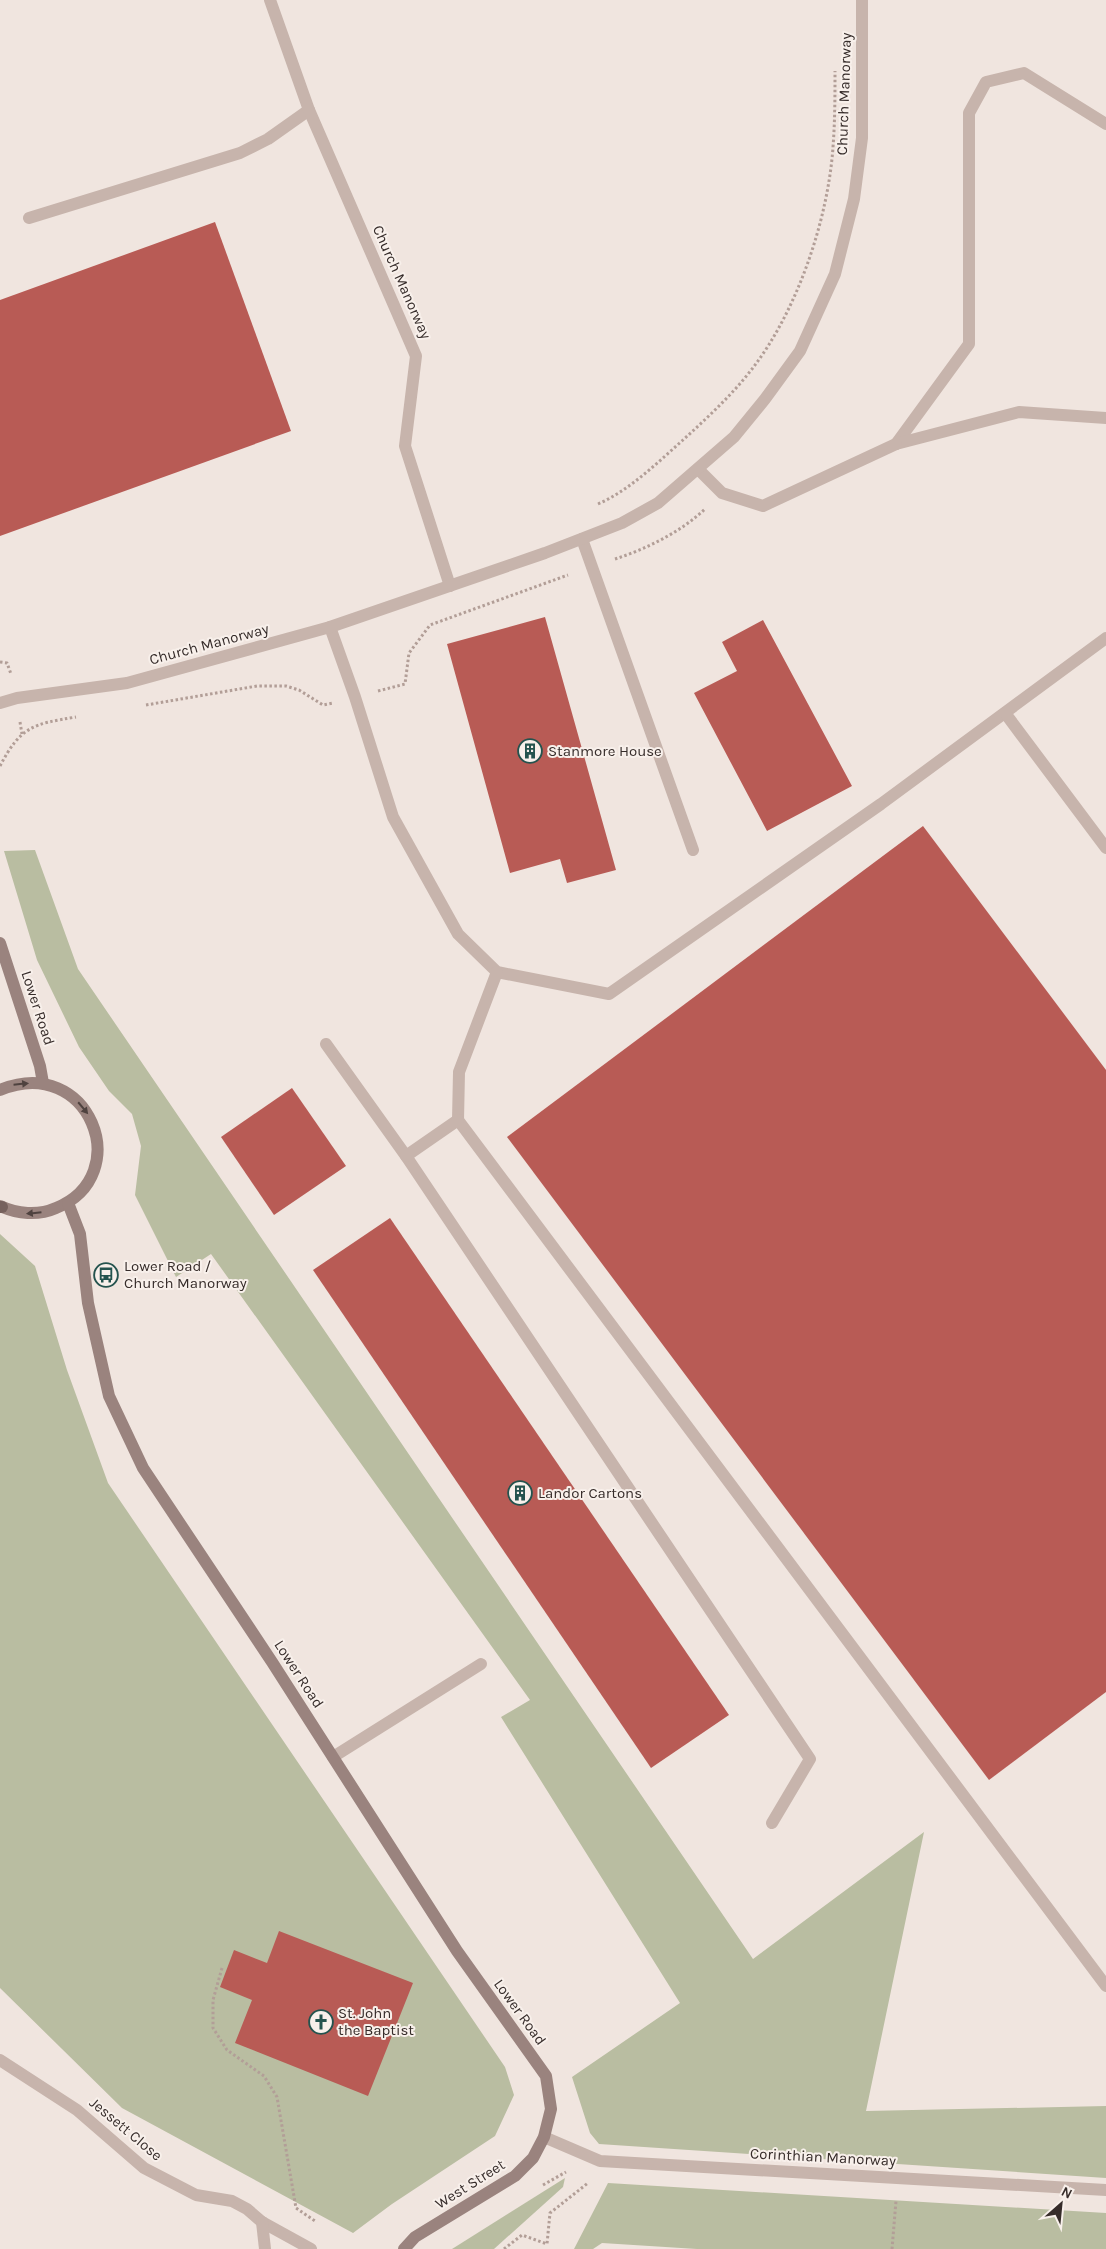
<svg xmlns="http://www.w3.org/2000/svg" width="1106" height="2249" font-family="Karla,sans-serif">
<rect width="100%" height="100%" fill="#f0e5df"/>
<!-- green -->
<g fill="#b9bda1">
<polygon points="35,850 78,969 753,1959 924,1832 866,2111 1106,2106 1106,2178 599,2144 590,2133 572,2077 680,2003 501,1717 530,1700 211,1254 176,1277 135,1195 141,1146 132,1114 109,1091 79,1047 37,960 4,851"/>
<polygon points="0,1234 35,1266 67,1370 108,1483 505,2067 514,2095 495,2136 392,2204 353,2233 122,2108 0,1988"/>
<polygon points="565,2178 563,2187 494,2249 452,2249"/>
<polygon points="608,2183 1106,2213 1106,2249 697,2249 602,2243 593,2249 574,2249"/>
</g>
<!-- building -->
<g fill="#b85b55">
<polygon points="215,222 291,431 0,536 0,300"/>
<polygon points="545,617 616,870 567,883 560,859 510,873 447,644"/>
<polygon points="763,620 852,786 767,831 694,693 737,671 722,642"/>
<polygon points="923,826 1106,1070 1106,1692 989,1780 507,1137"/>
<polygon points="292,1088 346,1166 274,1215 221,1137"/>
<polygon points="390,1218 729,1715 651,1768 313,1270"/>
<polygon points="279,1931 413,1983 368,2096 235,2043 252,2000 220,1987 234,1950 267,1963"/>
</g>
<g fill="none" stroke-linecap="round" stroke-linejoin="round">
<!-- path -->
<g stroke="#b29e97" stroke-width="3" stroke-dasharray="2.5 2.5" stroke-linecap="butt">
<path d="M 598,504 C 630,490 657,463 683,440 C 707,418 732,395 752,369 C 797,311 828,220 833,147 C 835,121 835,96 835,71"/>
<path d="M 615,559 C 646,549 681,532 705,509"/>
<polyline points="0,662 7,663 11,674"/>
<polyline points="378,691 405,684 409,653 430,625 568,575"/>
<polyline points="146,705 257,686 286,686 299,690 323,705 333,703"/>
<polyline points="20,722 22,734"/>
<path d="M 0,766 C 21,726 33,724 76,717"/>
<polyline points="222,1968 213,2000 213,2028 227,2050 264,2076 277,2097 296,2208 315,2221"/>
<polyline points="543,2185 566,2172"/>
<polyline points="504,2249 522,2235 547,2244 550,2213 588,2183"/>
<polyline points="892,2249 896,2201"/>
</g>
<!-- lane -->
<g stroke="#c7b4ac" stroke-width="12">
<polyline points="29,218 240,153 268,139 309,110"/>
<polyline points="896,444 969,344 969,113 986,82 1024,73 1106,124"/>
<polyline points="896,444 1019,412 1106,418"/>
<polyline points="582,539 693,850"/>
<polyline points="330,627 355,697 393,817 458,934 497,972 609,994 881,804 1106,638"/>
<polyline points="1005,713 1106,848"/>
<polyline points="497,972 459,1072 458,1120 1106,1986"/>
<polyline points="326,1044 406,1156 810,1759 772,1823"/>
<polyline points="406,1156 458,1120"/>
<polyline points="333,1757 481,1664"/>
</g>
<!-- street -->
<g stroke="#c7b4ac" stroke-width="12">
<polyline points="270,0 309,110 416,356 405,446 450,586"/>
<polyline points="698,469 722,493 763,506 896,444"/>
<polyline points="0,703 17,698 127,683 330,627 545,553 622,523 658,503 734,437 765,399 800,351 835,274 854,199 862,138 862,0"/>
<polyline points="0,2060 77,2110 144,2168 196,2195 232,2201 247,2209 262,2222 311,2249"/>
<polyline points="544,2137 600,2161 1106,2190"/>
<polyline points="262,2222 265,2249"/>
</g>
<!-- secondary -->
<g stroke="#9a837e" stroke-width="12">
<polyline points="0,943 40,1066 43,1083"/>
<path d="M 0,1090 C 89,1053 137,1175 56,1208 C 38,1216 17,1214 0,1206"/>
<polyline points="68,1203 80,1234 88,1303 109,1396 143,1468 272,1662 457,1951 546,2076 551,2109 544,2137 533,2158 515,2176 415,2237 404,2249"/>
</g>
<!-- primary -->
<polyline stroke="#76615d" stroke-width="12" points="0,1207 2,1207"/>
</g>
<!-- one-way arrows -->
<defs><path id="oneway-solid" d="M-6-.8H1V-3.2L6.5 0L1 3.2V.8H-6Z" transform="scale(1.25)"/></defs>
<g fill="#4f423f">
<use href="#oneway-solid" transform="translate(21 1084) rotate(-6)"/>
<use href="#oneway-solid" transform="translate(83 1108) rotate(50)"/>
<use href="#oneway-solid" transform="translate(34 1213) rotate(174)"/>
</g>
<!-- icons -->
<defs>
<g id="building-ring" transform="scale(1.25)"><circle r="9.5" fill="#f8f0eb" stroke="#24534e" stroke-width="1.5"/><path d="M-4-6H4V6H1V3H-1V6H-4ZM-2.5-4.3h1.7v1.8h-1.7ZM.8-4.3h1.7v1.8H.8ZM-2.5-1h1.7V.8h-1.7ZM.8-1h1.7V.8H.8Z" fill="#24534e"/></g>
<g id="bus-ring" transform="scale(1.25)"><circle r="9.5" fill="#f8f0eb" stroke="#24534e" stroke-width="1.5"/><path d="M-5-6H5V4H4V6H2V4H-2V6H-4V4H-5ZM-3.5-4V0h7V-4ZM-3.5 1.2v1.5H-2V1.2ZM2 1.2v1.5H3.5V1.2Z" fill="#24534e"/></g>
<g id="church-ring" transform="scale(1.25)"><circle r="9.5" fill="#f8f0eb" stroke="#24534e" stroke-width="1.5"/><path d="M-1.2-6h2.4v3.5h3.3v2.4h-3.3V6h-2.4V-.1h-3.3v-2.4h3.3Z" fill="#24534e"/></g>
</defs>
<g fill-rule="evenodd">
<use href="#building-ring" x="530" y="751"/>
<use href="#bus-ring" x="106" y="1275"/>
<use href="#building-ring" x="520" y="1493"/>
<use href="#church-ring" x="321" y="2022"/>
</g>
<g text-anchor="middle" stroke-width="4" stroke-linejoin="round" paint-order="stroke">
<!-- street labels -->
<g font-size="15" fill="#362c2a" stroke="#f8f0eb">
<text transform="translate(844 94) rotate(-88)" y="5">Church Manorway</text>
<text transform="translate(402 282) rotate(66)" y="5">Church Manorway</text>
<text transform="translate(209 644) rotate(-15)" y="5">Church Manorway</text>
<text transform="translate(38 1008) rotate(72)" y="5">Lower Road</text>
<text transform="translate(299 1674) rotate(57)" y="5">Lower Road</text>
<text transform="translate(520 2012) rotate(54)" y="5">Lower Road</text>
<text transform="translate(126 2129) rotate(40)" y="5">Jessett Close</text>
<text transform="translate(823 2157) rotate(3)" y="5">Corinthian Manorway</text>
<text transform="translate(470 2184) rotate(-32)" y="5">West Street</text>
</g>
<!-- poi labels -->
<g font-size="15" fill="#362c2a" stroke="#f8f0eb" text-anchor="start">
<text x="548" y="756">Stanmore House</text>
<text x="124" y="1271">Lower Road /<tspan x="124" dy="17">Church Manorway</tspan></text>
<text x="538" y="1498">Landor Cartons</text>
<text x="338" y="2018">St. John<tspan x="338" dy="17">the Baptist</tspan></text>
</g>
</g>
<!-- north arrow -->
<g transform="translate(1061 2204) rotate(27)" stroke="#f8f0eb" stroke-width="4" paint-order="stroke">
<path d="M0-4L9 19L0 12L-9 19Z" fill="#362c2a"/>
<text y="-8" font-size="14" font-weight="bold" text-anchor="middle" fill="#362c2a">N</text>
</g>
</svg>
